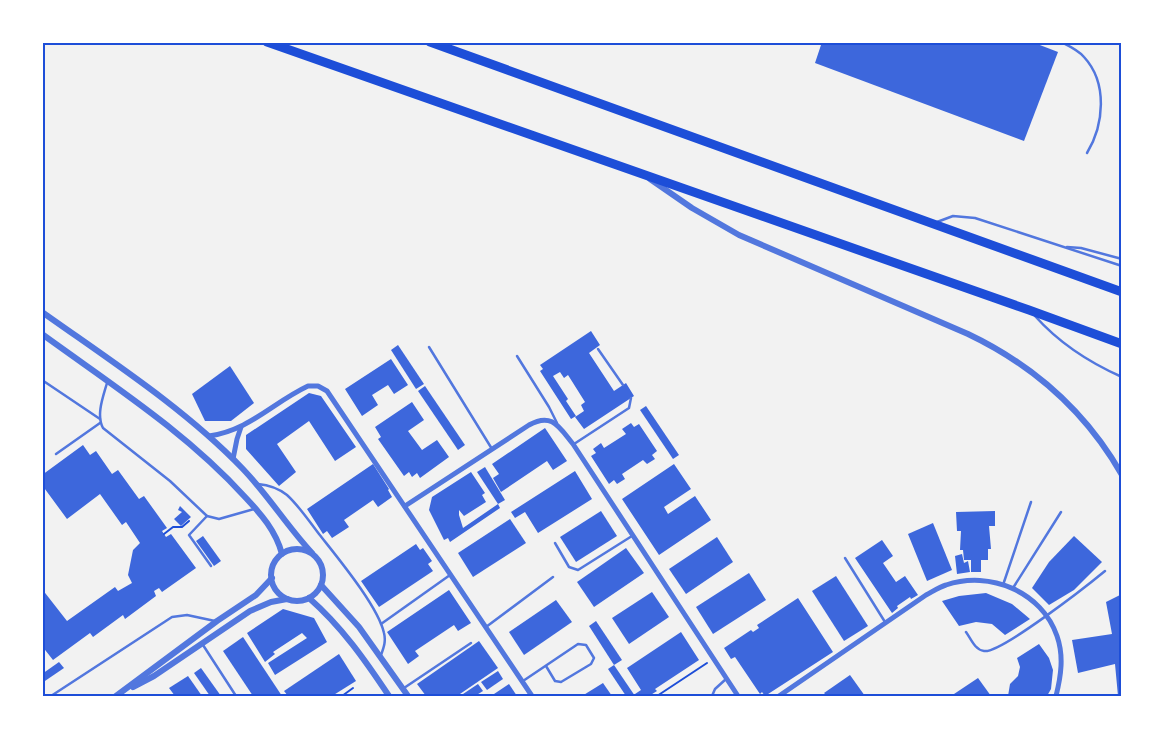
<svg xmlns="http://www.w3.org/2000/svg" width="1164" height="739" font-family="Figtree,sans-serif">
<rect width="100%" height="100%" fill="#f2f2f2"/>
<!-- building -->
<g fill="#3d67dc">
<polygon points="822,42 1032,42 1058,52 1024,141 815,63"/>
<polygon points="591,331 600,345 589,353 614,391 626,383 634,396 584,429 575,417 584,411 581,405 585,402 568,375 564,378 560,372 553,376 568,399 566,401 576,416 571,419 540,371 543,369 540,365"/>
<polygon points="398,345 424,384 416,389 391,350"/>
<polygon points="391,359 408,385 394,394 388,385 372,395 378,405 362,416 345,389"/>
<polygon points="230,366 254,403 231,421 205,421 192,394"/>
<polygon points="425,386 465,445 458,450 418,391"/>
<polygon points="309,393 321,396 356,447 335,461 309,421 277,444 296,472 279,486 246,449 246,435"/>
<polygon points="412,402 424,420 408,431 422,450 437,440 449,457 420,478 417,473 412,477 409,472 404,476 378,439 381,437 375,427"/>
<polygon points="646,406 679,455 673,459 640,410"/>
<polygon points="631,423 634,427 639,424 657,451 652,455 655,459 647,464 643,460 622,474 625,479 617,484 614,480 609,484 591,456 596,453 593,449 601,443 604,448 626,434 622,429"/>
<polygon points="545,428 567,461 553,470 547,461 501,492 493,478 499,474 492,464"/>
<polygon points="83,445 90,455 96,451 112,474 118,470 139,499 144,496 167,528 162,531 166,537 171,534 196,568 162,592 159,588 154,591 156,596 125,619 123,615 93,637 90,633 53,660 42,646 42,589 67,621 115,587 118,591 132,583 128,575 133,550 140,543 126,522 122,525 100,494 67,519 42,485 42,475"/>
<polygon points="373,464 389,489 388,490 392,497 378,507 373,500 344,520 349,527 332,538 327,531 323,534 307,509"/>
<polygon points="674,464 691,489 664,507 668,514 695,496 711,520 659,555 622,499"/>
<polygon points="485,467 505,500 498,504 477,472"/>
<polygon points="575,471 592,499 538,533 525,512 515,518 511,512"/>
<polygon points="471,472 485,493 482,495 486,502 464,516 459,510 459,515 463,528 498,504 500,508 450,542 448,538 444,540 429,510 432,497"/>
<polygon points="180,506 191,517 181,526 174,519 182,512 178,510"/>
<polygon points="601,511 617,536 576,562 560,537"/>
<polygon points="995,511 995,526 989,526 991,549 988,549 988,560 981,560 981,572 971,572 971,560 964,560 963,550 960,550 961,531 957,531 956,512"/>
<polygon points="510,519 526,543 473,577 458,553"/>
<polygon points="933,523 952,570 927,581 908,534"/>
<polygon points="203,536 221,561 214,566 196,541"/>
<polygon points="1074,536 1102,562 1074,590 1049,605 1032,588 1049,562"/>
<polygon points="717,537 733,562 686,594 669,569"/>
<polygon points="882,540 893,556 883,563 896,582 905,576 918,595 911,599 910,597 897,606 898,608 892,613 855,558"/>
<polygon points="416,544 420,550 423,548 432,561 428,564 433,571 379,607 361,581"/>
<polygon points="626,548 644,573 594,607 577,582"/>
<polygon points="962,554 964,563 968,561 970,572 957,574 955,556"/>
<polygon points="749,573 766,600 713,634 696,607"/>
<polygon points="836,576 868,626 844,641 812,591"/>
<polygon points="449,590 471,623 458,631 454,625 415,651 419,656 408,664 387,632"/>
<polygon points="652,592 669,617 629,644 612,618"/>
<polygon points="986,593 1012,604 1030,619 1005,635 992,624 976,622 959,626 942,601 959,596"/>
<polygon points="1122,594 1122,696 1118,696 1115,664 1078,673 1072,640 1112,634 1106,602"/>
<polygon points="798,598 833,652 765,696 762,692 760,694 735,657 731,659 724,648 751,630 753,632 759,628 757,625"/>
<polygon points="556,600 572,622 524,655 509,632"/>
<polygon points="283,609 314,618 327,642 275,675 268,663 307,638 302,633 273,652 275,654 265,662 247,633"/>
<polygon points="596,621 622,660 614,665 589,626"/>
<polygon points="681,632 699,660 655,689 657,691 649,696 637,696 635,694 641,690 627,668"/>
<polygon points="243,637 282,696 253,696 223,651"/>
<polygon points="479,641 498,668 457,696 426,696 417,684"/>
<polygon points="1039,644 1049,658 1053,670 1051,689 1047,696 1008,696 1010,684 1018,676 1020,667 1017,658"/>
<polygon points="339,654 356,681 332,696 288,696 284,691"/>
<polygon points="59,662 64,668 42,683 42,674"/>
<polygon points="614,665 635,696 626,696 608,669"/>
<polygon points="201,668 221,696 210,696 194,673"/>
<polygon points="498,671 503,679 487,690 481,682"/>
<polygon points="850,675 865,696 827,696 824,693"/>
<polygon points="188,676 202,696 175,696 169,688"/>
<polygon points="978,678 991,696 951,696"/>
<polygon points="603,683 612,696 582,696"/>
<polygon points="478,684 483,691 475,696 460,696"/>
<polygon points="509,684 517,696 491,696"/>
</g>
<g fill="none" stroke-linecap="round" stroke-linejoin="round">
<!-- path -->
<g stroke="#1d4ed8" stroke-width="2">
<polyline points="164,534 173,527 182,527 189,521"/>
<polyline points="342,696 353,688"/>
<polyline points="657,696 707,663"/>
</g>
<!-- service -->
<g stroke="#5277de" stroke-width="2.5">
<path d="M 1061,42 C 1069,46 1078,50 1084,57 C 1108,83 1104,125 1087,153"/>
<polyline points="937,222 953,216 975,218 1122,266"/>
<polyline points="1067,247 1081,248 1122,259"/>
<path d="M 1035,316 C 1060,344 1088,362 1122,377"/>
<polyline points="429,347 492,449"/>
<polyline points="598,349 623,385"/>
<polyline points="517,356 549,407 557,423"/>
<polyline points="42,380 100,419"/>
<path d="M 107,383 C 103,397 96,415 103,428 L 170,481 L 207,516 L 219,519 L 254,509"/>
<polyline points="574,444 629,408 631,398"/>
<polyline points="56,454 100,423"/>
<path d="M 258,484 C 269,485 278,488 287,495 C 299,506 309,521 319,534 C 337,557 378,606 384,633 C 386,641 384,647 381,655"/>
<polyline points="207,516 189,535 211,566"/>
<polyline points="555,543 569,567 578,570 632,536"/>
<polyline points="845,558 885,622"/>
<polyline points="1003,585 1031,502"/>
<polyline points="1013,588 1061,512"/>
<polyline points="381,624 450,575"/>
<polyline points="486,627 553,577"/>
<path d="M 966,632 C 971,639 975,650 984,651 C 1000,654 1088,585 1105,571"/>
<polyline points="203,645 236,696"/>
<polyline points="523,681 578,644 586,645 594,658 591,664 561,682 555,681 546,666"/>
<polyline points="404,688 471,643"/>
<polyline points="51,696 172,617 187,615 215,621"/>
<polyline points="712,696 715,689 726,679"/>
</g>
<!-- minor -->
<g stroke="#5277de" stroke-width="5">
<path d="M 209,436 C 250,430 272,403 308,386 L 318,386 L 327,391 L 532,696"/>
<polyline points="233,459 237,439 241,427"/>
<path d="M 405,506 L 529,425 C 552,412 559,427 573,444 L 738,696"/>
<path d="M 779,696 L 926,595 C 932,592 939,587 946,585 C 990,570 1042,592 1057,636 C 1064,656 1061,676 1056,696"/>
</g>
<!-- tertiary -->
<g stroke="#5277de" stroke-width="6">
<path d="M 650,179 L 692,208 L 739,235 L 968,334 C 1033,365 1086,412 1122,475"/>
<path d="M 42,312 C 111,361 184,408 242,468 C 268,495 287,526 312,553"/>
<path d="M 42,334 C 112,385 186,432 245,497 C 261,514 276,531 282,554"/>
<circle cx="297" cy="575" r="26"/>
<polyline points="321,585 359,627 408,696"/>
<path d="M 309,598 C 342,627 365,660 389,696"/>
<polyline points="133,687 154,676 250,611 271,602 287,599"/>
<polyline points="116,696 217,621 256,595 272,578"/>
</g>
<!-- motorway -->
<g stroke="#1d4ed8" stroke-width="9">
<polyline points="267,42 1029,310 1122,344"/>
<polyline points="430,42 1122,292"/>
</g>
</g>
<!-- border -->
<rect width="1164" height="739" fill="none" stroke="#ffffff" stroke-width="88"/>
<rect x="44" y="44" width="1076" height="651" fill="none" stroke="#1d4ed8" stroke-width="2"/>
</svg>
